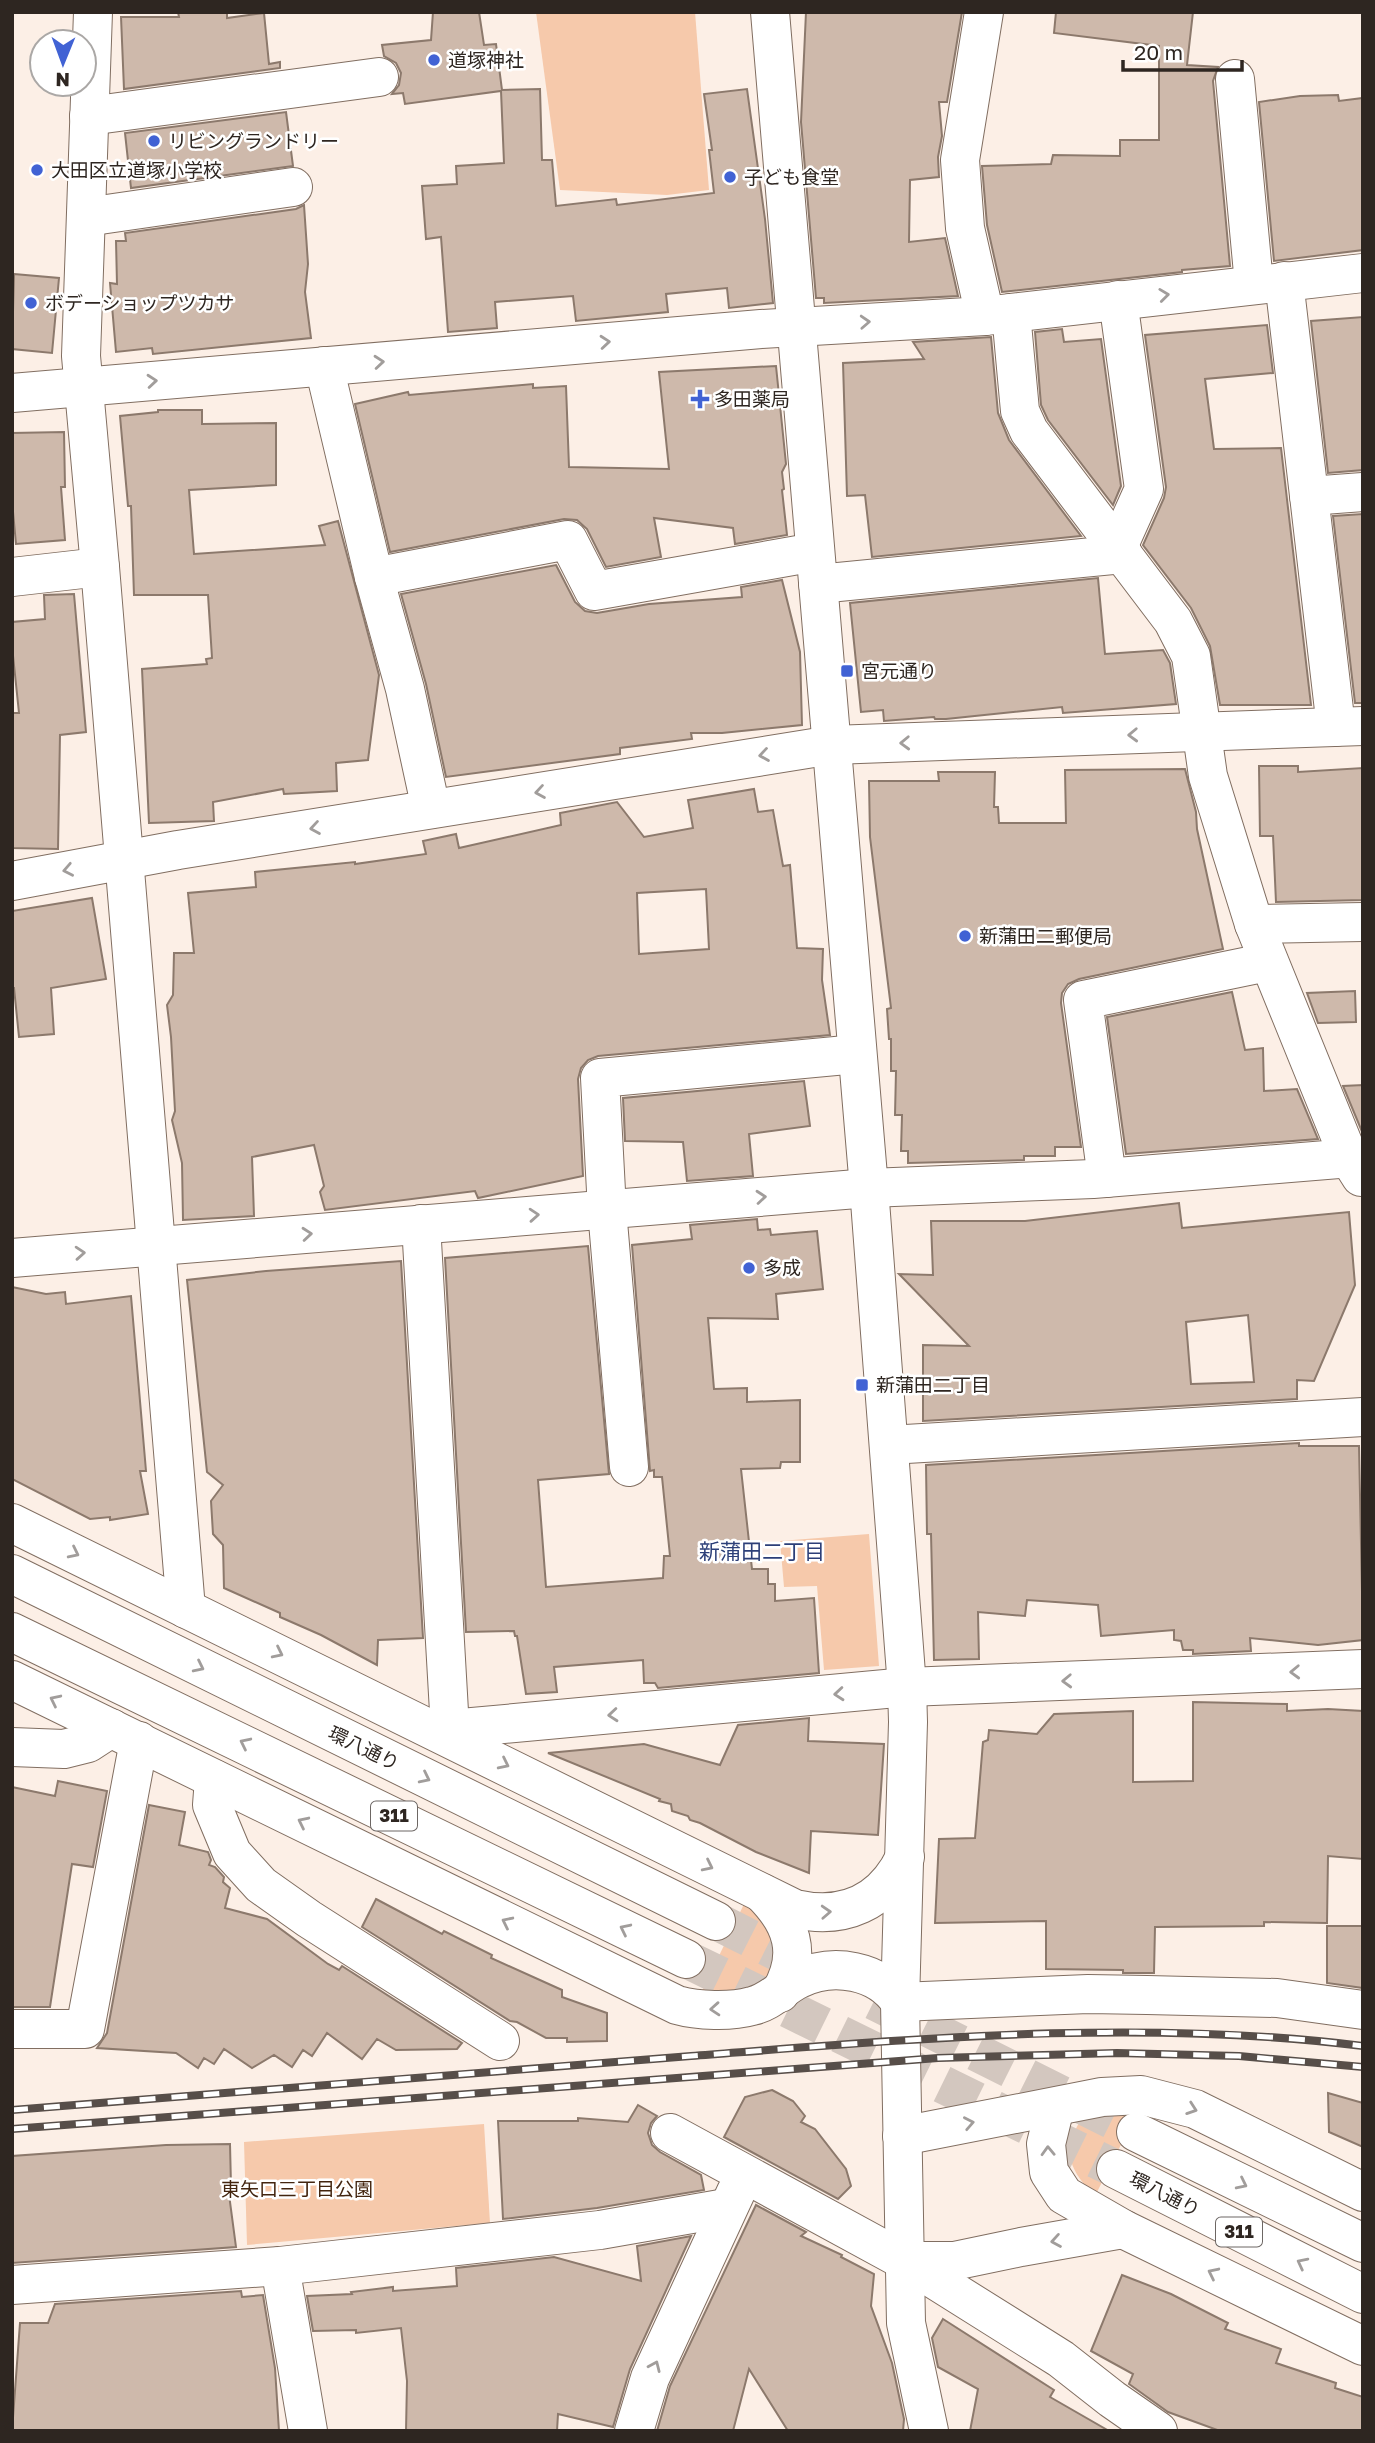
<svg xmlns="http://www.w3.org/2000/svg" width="1375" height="2443" font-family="'Golos Text','Noto Sans JP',sans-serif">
<rect width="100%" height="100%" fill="#fcefe6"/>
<!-- green -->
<g fill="#f6c9ab">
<polygon points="536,12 695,12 709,190 667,195 560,190"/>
<polygon points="869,1534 879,1666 824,1670 817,1586 784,1587 780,1541"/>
<path d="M 745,1902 L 765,1916 L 776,1942 L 773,1972 C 749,1989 731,1993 702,1991 Z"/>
<path d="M 1138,2111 L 1095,2196 C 1071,2172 1060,2152 1081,2120 Z"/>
<polygon points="484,2124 490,2223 247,2245 244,2142"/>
</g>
<!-- building -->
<g fill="#ceb9ab" stroke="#8c796c" stroke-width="2" fill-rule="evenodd">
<polygon points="178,12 227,12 227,18 264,13 269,64 280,62 280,68 124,89 121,17 179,17"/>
<polygon points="433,12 479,12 484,45 496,44 502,90 540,89 542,160 552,160 556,206 616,199 617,205 714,193 709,150 712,150 704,94 747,89 765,219 773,303 729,308 727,288 666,294 668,312 576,321 573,296 495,302 497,328 448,332 441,237 426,239 422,186 457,184 456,166 504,163 501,91 405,104 403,93 392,94 399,85 401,73 396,63 384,56 382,45 431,40"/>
<polygon points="806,12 962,12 947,102 939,102 942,136 938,157 939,177 910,180 909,242 945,238 958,296 824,303 824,298 816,298 801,122"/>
<polygon points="1056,12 1193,12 1187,65 1218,67 1213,81 1230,266 1182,270 1182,272 1002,292 987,225 982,166 1051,164 1053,155 1120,156 1120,140 1159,140 1159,46 1054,33"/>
<polygon points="1338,95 1339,101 1363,98 1363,250 1274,261 1259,102 1300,96"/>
<polygon points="286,112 293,166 131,188 125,133"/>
<polygon points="304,205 308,264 305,292 311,338 153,354 152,348 116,352 110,283 117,284 116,241 126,241 125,233 296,209"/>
<polygon points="14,274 59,278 52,353 12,349"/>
<polygon points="1363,317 1363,470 1328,473 1311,321"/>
<polygon points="1267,325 1273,373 1205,379 1214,449 1281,448 1311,705 1220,705 1210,646 1191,608 1143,545 1164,498 1166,487 1145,335"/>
<polygon points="1062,329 1064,342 1101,339 1121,486 1113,505 1048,420 1041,405 1035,332"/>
<polygon points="991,337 998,413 1009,440 1081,536 872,557 865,495 847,496 843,363 924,359 913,342"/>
<polygon points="776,366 786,464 782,472 784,489 782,490 787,535 735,544 733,528 654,518 661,557 606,567 587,529 577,520 564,519 390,552 355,404 408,392 409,395 533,384 533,388 566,386 569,467 669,469 659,372"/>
<polygon points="158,410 202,410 202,424 276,423 276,485 189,490 194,554 325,545 319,526 338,521 379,675 368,760 336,763 337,791 284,794 283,789 213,802 214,821 149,823 142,669 207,664 206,659 212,658 208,595 134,595 131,506 128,506 120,416 158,412"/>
<polygon points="64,432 65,487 61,487 65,540 16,544 12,501 12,433"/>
<polygon points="1363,514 1363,703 1355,703 1333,516"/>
<polygon points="556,565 575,602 585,611 597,613 649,604 742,597 741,587 782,580 800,652 802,725 722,733 691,733 692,739 620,748 620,754 446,777 426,684 401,594"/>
<polygon points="1098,578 1105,654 1163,650 1170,663 1176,704 1063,713 1062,707 946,719 935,719 934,717 884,721 883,710 861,712 850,603"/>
<polygon points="74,594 86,732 60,735 58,849 12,848 12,713 19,713 12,646 12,622 45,619 44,595"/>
<polygon points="1259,766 1298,766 1298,772 1363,768 1363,900 1276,902 1273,836 1260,836"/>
<polygon points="1185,769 1196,812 1197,829 1223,949 1079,979 1068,984 1062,993 1061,1003 1081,1147 1055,1147 1055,1156 1024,1156 1024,1160 908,1163 908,1151 901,1151 902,1115 895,1115 896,1071 891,1071 891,1039 889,1039 887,1009 891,1008 870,837 869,781 939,781 938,772 995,772 994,807 998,807 999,823 1066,823 1065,770"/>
<path d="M 754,789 L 758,812 L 773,810 L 783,866 L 790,865 L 797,948 L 823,949 L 822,980 L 830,1035 L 598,1056 L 588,1060 L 581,1068 L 578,1079 L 583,1176 L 478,1198 L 475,1191 L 325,1210 L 320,1192 L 324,1186 L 314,1145 L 252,1157 L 254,1216 L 183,1220 L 182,1163 L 172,1120 L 175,1111 L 171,1037 L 167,1005 L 173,995 L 174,953 L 194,953 L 188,893 L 256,887 L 255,872 L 355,862 L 355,864 L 426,854 L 423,841 L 456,834 L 459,848 L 561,825 L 560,813 L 617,802 L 644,837 L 693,828 L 688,800 ZM 706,889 L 709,949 L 639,954 L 637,893 Z"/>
<polygon points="92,898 106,979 51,988 54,1034 19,1037 14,988 12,988 12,911"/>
<polygon points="1355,991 1356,1022 1318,1023 1307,993"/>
<polygon points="1232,992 1245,1050 1263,1048 1264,1091 1297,1089 1318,1139 1126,1154 1107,1017"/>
<polygon points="804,1081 810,1126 749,1134 753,1176 687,1181 683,1142 625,1141 623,1098"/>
<polygon points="1363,1085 1363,1134 1343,1086"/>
<path d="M 1179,1203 L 1182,1228 L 1349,1212 L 1355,1285 L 1314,1381 L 1297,1380 L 1297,1399 L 923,1421 L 923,1345 L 969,1346 L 899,1274 L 933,1275 L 931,1221 L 1025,1221 ZM 1248,1315 L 1254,1382 L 1191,1384 L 1186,1322 Z"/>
<polygon points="757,1219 758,1230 770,1229 771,1235 817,1231 823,1289 776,1294 778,1319 708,1318 714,1389 747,1388 747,1402 800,1400 800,1462 781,1462 780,1468 741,1469 752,1569 768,1569 768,1584 775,1584 775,1601 814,1598 819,1673 658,1688 655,1683 644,1683 643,1660 554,1667 557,1692 526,1694 517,1636 515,1636 514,1631 466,1632 445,1258 588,1246 609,1474 538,1480 546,1587 663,1578 664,1556 670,1556 662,1477 654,1477 654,1470 650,1471 632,1245 692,1239 690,1225"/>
<polygon points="401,1261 423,1638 378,1640 377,1665 321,1635 280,1617 280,1613 224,1588 223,1545 213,1534 211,1501 223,1485 207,1472 187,1280 266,1271"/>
<polygon points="12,1287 46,1294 65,1292 66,1304 131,1296 146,1471 140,1471 148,1514 110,1520 110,1517 90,1519 12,1479"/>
<polygon points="1299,1443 1299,1446 1359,1446 1363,1640 1318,1645 1250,1638 1251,1651 1193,1654 1193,1650 1183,1650 1181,1641 1174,1640 1174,1630 1101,1636 1098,1605 1027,1600 1025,1616 978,1612 979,1659 934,1660 931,1534 927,1534 926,1465"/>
<polygon points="1193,1702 1287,1704 1287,1711 1328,1709 1363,1711 1363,1859 1328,1856 1327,1923 1264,1922 1264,1926 1155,1927 1154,1973 1123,1973 1123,1970 1046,1969 1046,1921 935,1923 939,1839 975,1838 983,1742 988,1740 989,1730 1037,1734 1054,1714 1133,1711 1133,1782 1193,1781"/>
<polygon points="809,1718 808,1741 884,1744 878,1835 811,1831 809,1873 756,1852 700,1823 690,1820 688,1816 672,1811 671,1804 659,1801 660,1799 548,1753 644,1744 720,1765 738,1725"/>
<polygon points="58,1781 107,1791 93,1867 72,1864 50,2007 12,2007 12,1787 55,1796"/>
<polygon points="149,1805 185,1812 179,1845 208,1852 211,1860 209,1865 215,1867 224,1877 223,1882 230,1888 225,1908 267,1919 328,1964 339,1970 342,1966 462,2043 457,2049 396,2050 377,2039 362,2059 327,2033 312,2056 303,2050 292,2067 274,2055 252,2068 224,2049 214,2064 204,2058 198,2068 176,2053 97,2048 107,2033"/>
<polygon points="376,1899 442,1934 444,1931 492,1955 491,1958 562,1990 562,1997 607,2013 607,2041 567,2042 567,2038 546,2038 517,2022 510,2021 362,1927"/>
<polygon points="1327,1926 1363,1926 1363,1988 1327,1983"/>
<polygon points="772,2090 793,2101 805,2116 801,2122 815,2129 846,2169 851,2186 838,2199 724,2137 745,2097"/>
<polygon points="1328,2093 1363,2103 1363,2147 1329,2132"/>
<polygon points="638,2105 657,2116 651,2123 648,2133 652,2145 660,2152 701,2175 704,2190 597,2208 503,2219 498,2121 578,2121 578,2118 628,2122"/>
<polygon points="230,2144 231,2186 228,2187 236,2247 12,2263 12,2156 166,2145"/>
<polygon points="756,2205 806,2232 801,2236 842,2255 841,2257 874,2274 871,2306 892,2363 904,2419 903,2431 788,2431 749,2369 733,2431 657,2431 670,2386"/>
<polygon points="691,2236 630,2369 613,2427 558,2414 557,2431 406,2431 407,2381 401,2328 356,2333 356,2330 313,2331 307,2296 352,2294 351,2292 393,2287 393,2291 457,2286 456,2268 554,2257 641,2281 637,2246"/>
<polygon points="1122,2275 1171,2294 1228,2323 1225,2329 1281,2349 1276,2363 1336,2383 1335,2388 1363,2397 1363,2431 1220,2431 1168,2412 1129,2384 1133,2374 1091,2351"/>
<polygon points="241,2291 242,2297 263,2295 275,2368 279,2431 12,2431 20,2323 48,2323 55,2304"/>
<polygon points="943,2319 1054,2390 1050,2397 1109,2431 970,2431 978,2389 938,2367 932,2338"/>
</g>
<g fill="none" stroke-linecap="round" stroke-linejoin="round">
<!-- major-tunnel -->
<g stroke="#d3c7bf" stroke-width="38" stroke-dasharray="38 19" stroke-linecap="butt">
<polyline points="716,1921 821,1974"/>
<polyline points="686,1959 1116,2169"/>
<polyline points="874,2001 1136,2132"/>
</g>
<!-- minor casing -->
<g stroke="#816e61" stroke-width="40">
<g id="minor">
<polyline points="93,12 81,356 100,567 186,1609"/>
<polyline points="770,12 869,1188 907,1687 908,1722 900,2002 906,2323 929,2431"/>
<polyline points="984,12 960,160 965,228 985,316"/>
<polyline points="1235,79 1254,284"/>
<polyline points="89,116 379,77"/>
<polyline points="86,217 293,187"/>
<polyline points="1284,281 1336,727"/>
<polyline points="1011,313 1020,411 1029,431 1173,621 1191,656 1208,776 1254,924 1349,1158 1361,1177"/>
<polyline points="324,366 374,577 405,689 431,809"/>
<polyline points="12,393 761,329 985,316 1363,273"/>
<polyline points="1309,496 1363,492"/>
<polyline points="1118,547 1144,489 1118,300"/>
<polyline points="12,577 100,567"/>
<polyline points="374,577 568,540 594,591 815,552"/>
<polyline points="818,584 1123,554"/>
<polyline points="12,881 178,850 832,745 1363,726"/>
<polyline points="1254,924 1363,922"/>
<polyline points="1107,1178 1083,1000 1268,962"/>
<polyline points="421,1224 450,1729"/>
<polyline points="12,1258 869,1188 1093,1179 1363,1157"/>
<polyline points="889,1445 1363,1417"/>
<polyline points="629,1467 607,1210 600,1078 857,1054"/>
<polyline points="446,1735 450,1729 907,1687 1363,1669"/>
<polyline points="12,1747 64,1749 88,1743 111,1728"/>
<polyline points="214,1779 212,1805 232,1853 261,1885 309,1919 500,2041"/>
<polyline points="900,2002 1088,1994 1147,1995 1277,1998 1363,2010"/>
<polyline points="12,2029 85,2029 139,1741"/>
<polyline points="670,2133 905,2261 1061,2359 1112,2399 1158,2431"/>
<polyline points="280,2266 308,2431"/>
<polyline points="12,2285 280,2266 600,2230 726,2208"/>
<polyline points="634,2431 650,2378 736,2192"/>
</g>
</g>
<!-- major casing -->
<g stroke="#816e61" stroke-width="40">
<g id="major">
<path d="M 12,1523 L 795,1909 C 844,1920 883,1903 905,1857"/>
<polyline points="12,1574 716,1921"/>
<polyline points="12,1632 686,1959"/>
<path d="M 12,1680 L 677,2005 C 698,2011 731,2012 752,2006 C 771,2002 782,1987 799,1979 C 833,1962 879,1970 900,2002"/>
<path d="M 762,1893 C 792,1923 803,1954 780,1993"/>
<polyline points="1055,2107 1046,2144 1049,2172 1064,2195 1123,2229 1363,2346"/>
<polyline points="1136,2132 1363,2243"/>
<polyline points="902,2136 1102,2097 1141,2095 1195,2109 1363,2192"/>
<polyline points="1116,2169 1363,2294"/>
<polyline points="905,2261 954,2261 1021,2247 1123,2229"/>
</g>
</g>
<!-- minor -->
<use href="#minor" stroke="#fff" stroke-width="38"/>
<!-- major -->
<use href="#major" stroke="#fff" stroke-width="38"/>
<!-- rail casing -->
<g stroke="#574e49" stroke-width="8">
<g id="rail">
<path d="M 12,2110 C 238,2092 464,2074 691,2056 C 914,2039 1139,2018 1363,2046"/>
<polyline points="12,2129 938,2058 1117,2053 1239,2056 1363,2067"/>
</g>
</g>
<!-- rail -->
<use href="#rail" stroke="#fff" stroke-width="5" stroke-dasharray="16" stroke-linecap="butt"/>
</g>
<!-- one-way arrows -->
<defs><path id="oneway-chevron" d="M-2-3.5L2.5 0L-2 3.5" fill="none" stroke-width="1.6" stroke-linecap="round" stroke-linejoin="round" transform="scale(1.75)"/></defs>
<g stroke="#a19d9b">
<use href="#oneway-chevron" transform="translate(1164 295) rotate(-7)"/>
<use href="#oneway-chevron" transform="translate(865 322) rotate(-3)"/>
<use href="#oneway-chevron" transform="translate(605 342) rotate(-5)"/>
<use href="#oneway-chevron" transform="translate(379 362) rotate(-5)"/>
<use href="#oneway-chevron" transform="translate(152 381) rotate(-5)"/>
<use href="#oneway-chevron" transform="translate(1133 735) rotate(178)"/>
<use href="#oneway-chevron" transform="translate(905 743) rotate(178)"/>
<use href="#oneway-chevron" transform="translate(764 755) rotate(171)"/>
<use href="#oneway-chevron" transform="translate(540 792) rotate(171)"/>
<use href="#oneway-chevron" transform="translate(315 828) rotate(171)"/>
<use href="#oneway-chevron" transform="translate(68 870) rotate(169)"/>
<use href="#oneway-chevron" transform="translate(761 1197) rotate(-5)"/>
<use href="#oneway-chevron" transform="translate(534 1215) rotate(-4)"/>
<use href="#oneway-chevron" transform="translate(307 1234) rotate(-5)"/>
<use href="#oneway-chevron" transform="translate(80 1253) rotate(-4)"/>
<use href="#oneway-chevron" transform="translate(74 1553) rotate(26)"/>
<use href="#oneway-chevron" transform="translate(278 1653) rotate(26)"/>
<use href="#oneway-chevron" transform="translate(199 1667) rotate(26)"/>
<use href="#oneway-chevron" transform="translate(1295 1672) rotate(178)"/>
<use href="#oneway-chevron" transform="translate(1067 1681) rotate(178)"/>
<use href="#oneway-chevron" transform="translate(839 1694) rotate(175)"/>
<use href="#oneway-chevron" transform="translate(55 1700) rotate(-154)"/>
<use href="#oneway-chevron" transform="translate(613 1715) rotate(175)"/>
<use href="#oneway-chevron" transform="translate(245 1743) rotate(-154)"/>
<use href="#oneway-chevron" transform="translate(504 1764) rotate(26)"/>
<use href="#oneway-chevron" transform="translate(425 1778) rotate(26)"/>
<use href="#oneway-chevron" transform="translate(303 1822) rotate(-154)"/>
<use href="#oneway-chevron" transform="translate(708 1866) rotate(26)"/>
<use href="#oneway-chevron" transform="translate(826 1912) rotate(-3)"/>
<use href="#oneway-chevron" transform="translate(507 1922) rotate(-154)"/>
<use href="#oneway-chevron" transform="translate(625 1929) rotate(-154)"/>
<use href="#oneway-chevron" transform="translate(715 2009) rotate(176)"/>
<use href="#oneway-chevron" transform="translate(1192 2109) rotate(19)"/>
<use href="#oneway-chevron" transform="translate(969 2123) rotate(-11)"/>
<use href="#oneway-chevron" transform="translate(1048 2151) rotate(-92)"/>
<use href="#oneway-chevron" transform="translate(1242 2184) rotate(26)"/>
<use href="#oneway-chevron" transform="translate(1056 2241) rotate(170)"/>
<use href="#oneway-chevron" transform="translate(1302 2263) rotate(-153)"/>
<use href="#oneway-chevron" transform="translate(1213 2273) rotate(-154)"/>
<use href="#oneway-chevron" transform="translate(655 2366) rotate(-66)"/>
</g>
<!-- markers -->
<g fill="#4162d4" stroke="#fff" stroke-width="2.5">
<circle cx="434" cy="60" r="7"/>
<circle cx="154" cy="141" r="7"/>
<circle cx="37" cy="170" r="7"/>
<circle cx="730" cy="177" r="7"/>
<circle cx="31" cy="303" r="7"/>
<path d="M696.5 388.5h7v7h7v7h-7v7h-7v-7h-7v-7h7z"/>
<rect x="840" y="664" width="14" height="14" rx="3.5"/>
<circle cx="965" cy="936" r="7"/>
<circle cx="749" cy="1268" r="7"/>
<rect x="855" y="1378" width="14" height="14" rx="3.5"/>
</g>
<g text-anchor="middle" stroke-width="5" stroke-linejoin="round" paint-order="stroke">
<!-- shield labels -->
<g fill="#fff" stroke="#6d6764" stroke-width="2">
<rect x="371" y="1801.5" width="46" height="29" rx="5"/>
<rect x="1216" y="2217.5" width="46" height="29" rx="5"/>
</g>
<g font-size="18" font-weight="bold" fill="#2e2621">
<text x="394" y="1822">311</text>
<text x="1239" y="2238">311</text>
</g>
<!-- poi labels -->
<g font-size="19" fill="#2e2621" stroke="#fff" text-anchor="start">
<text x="448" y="67">道塚神社</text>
<text x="168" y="148">リビングランドリー</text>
<text x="51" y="177">大田区立道塚小学校</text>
<text x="744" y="184">子ども食堂</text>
<text x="45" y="310">ボデーショップツカサ</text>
<text x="714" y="406">多田薬局</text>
<text x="861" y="678">宮元通り</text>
<text x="979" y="943">新蒲田二郵便局</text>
<text x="763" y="1275">多成</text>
<text x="876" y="1392">新蒲田二丁目</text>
</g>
<!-- street labels -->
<g font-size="19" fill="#2e2621" stroke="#fff">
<text transform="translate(364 1748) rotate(26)" y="7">環八通り</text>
<text transform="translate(1165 2194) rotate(27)" y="7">環八通り</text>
</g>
<!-- park labels -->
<g font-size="19" fill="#43250f" stroke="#fff">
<text x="297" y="2196">東矢口三丁目公園</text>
</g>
<!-- neighbourhood labels -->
<g font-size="21" fill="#2c3f78" stroke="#fff">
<text x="762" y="1559">新蒲田二丁目</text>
</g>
</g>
<!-- border -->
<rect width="1375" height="2443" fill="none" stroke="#2e2621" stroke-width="28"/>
<!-- north arrow -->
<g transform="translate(63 63) rotate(181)"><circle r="33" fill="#ffffff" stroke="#aba8a6" stroke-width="2"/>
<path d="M0-5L12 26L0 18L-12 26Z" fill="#4162d4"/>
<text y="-10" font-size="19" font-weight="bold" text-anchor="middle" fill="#2e2621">N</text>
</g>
<!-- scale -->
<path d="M1123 60v10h119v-10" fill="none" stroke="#2e2621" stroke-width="3.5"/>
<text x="1134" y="60" font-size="21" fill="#2e2621" stroke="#ffffff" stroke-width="5" paint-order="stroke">20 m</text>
</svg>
